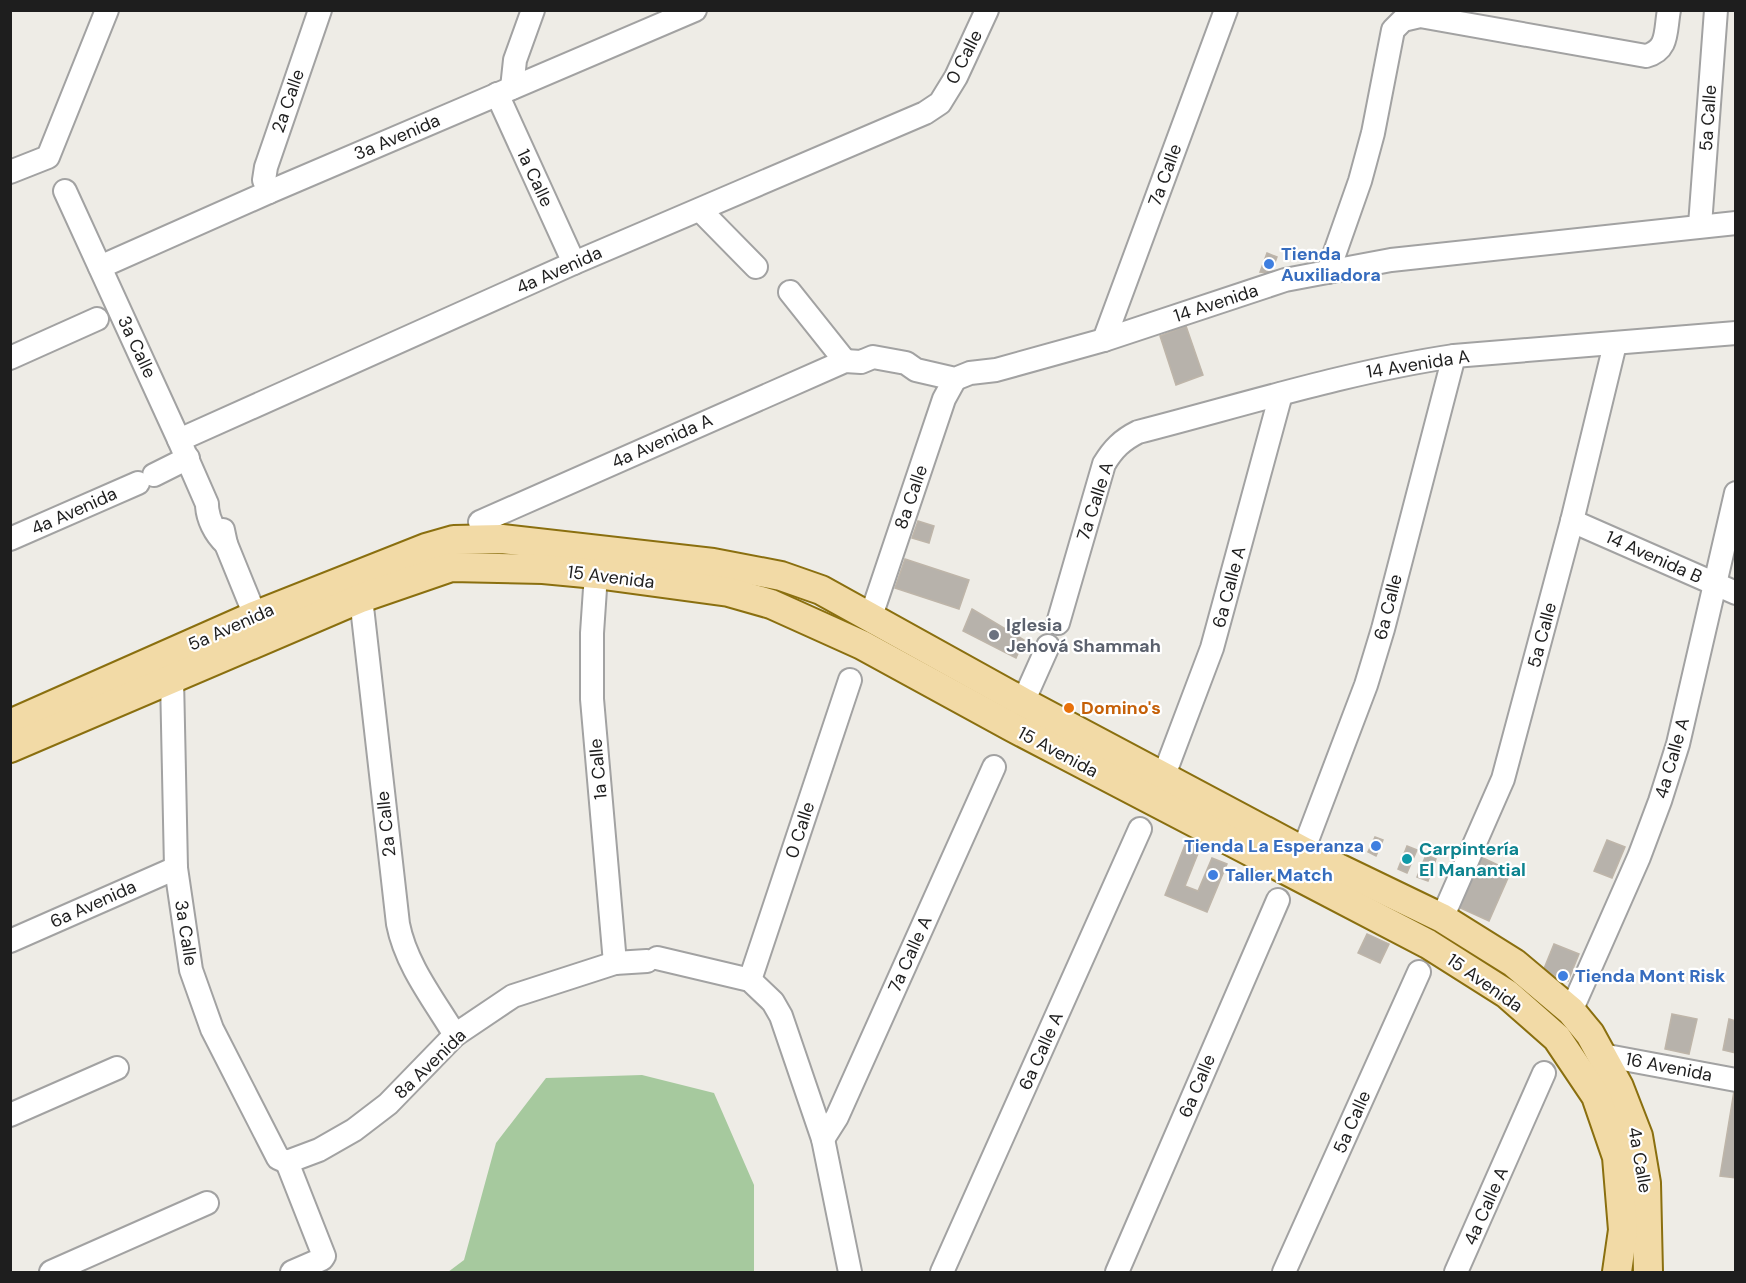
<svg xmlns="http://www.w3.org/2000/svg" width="1746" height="1283" font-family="'DM Sans',sans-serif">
<rect width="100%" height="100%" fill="#eeece6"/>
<!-- forest -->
<polygon fill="#a6c99e" points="642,1075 714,1093 754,1185 754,1272 448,1272 464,1260 496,1143 546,1078"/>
<!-- building -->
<g fill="#b7b2ab" stroke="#beb5a9" stroke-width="1.5">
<polygon points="1267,253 1277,257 1271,273 1260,272"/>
<polygon points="1186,326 1203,375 1176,385 1160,336"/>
<polygon points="918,521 934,526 929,543 912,538"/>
<polygon points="905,559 969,580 959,609 895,588"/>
<polygon points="972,609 1024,640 1016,658 963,631"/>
<polygon points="1375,837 1383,840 1376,856 1368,852"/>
<polygon points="1187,840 1201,846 1185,886 1198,891 1212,858 1227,864 1207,912 1165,895"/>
<polygon points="1607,840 1625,847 1612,878 1594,871"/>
<polygon points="1407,846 1417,850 1407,873 1398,869"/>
<polygon points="1426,855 1436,859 1428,881 1417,877"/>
<polygon points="1481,857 1511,871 1489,921 1458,907"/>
<polygon points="1367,934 1389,944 1380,963 1358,953"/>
<polygon points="1554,944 1579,954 1568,981 1543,971"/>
<polygon points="1672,1014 1697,1019 1689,1054 1665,1049"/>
<polygon points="1729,1019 1736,1021 1736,1053 1723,1050"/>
<polygon points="1735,1085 1736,1085 1736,1178 1720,1176"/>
</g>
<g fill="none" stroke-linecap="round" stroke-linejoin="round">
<!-- minor casing -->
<g stroke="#a2a2a2" stroke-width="26">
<g id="minor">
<polyline points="512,88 515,60 533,10"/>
<polyline points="497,94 574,263"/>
<polyline points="10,172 48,157 107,10"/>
<path d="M 65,191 L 179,440 L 207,504 C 207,518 215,534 226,544"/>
<polyline points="269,192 264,180 266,167 320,10"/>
<polyline points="700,210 756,267"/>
<polyline points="1700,225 1716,10"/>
<polyline points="100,267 269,192 695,10"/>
<path d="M 1328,272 L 1360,181 L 1373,133 L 1393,30 L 1403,20 L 1420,16 L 1646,56 C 1669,50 1665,31 1669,10"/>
<polyline points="790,292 845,361"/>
<polyline points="1104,340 1226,10"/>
<polyline points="10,358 97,319"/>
<polyline points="179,440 574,263 925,113 940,103 956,77 987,10"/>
<polyline points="154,475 188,458"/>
<polyline points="1572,521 1736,593"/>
<polyline points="480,522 845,361 861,362 873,357 906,363 916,370 955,379 970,373 996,370 1104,340 1285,280 1391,260 1736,223"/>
<polyline points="223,530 226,544 261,630"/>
<polyline points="10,539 138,483"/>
<polyline points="596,574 592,633 592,699 615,963"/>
<path d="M 361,598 L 398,924 C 406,965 434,1000 455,1035"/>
<polyline points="871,616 944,399 955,379"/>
<path d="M 1058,623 L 1104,464 C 1113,449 1122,440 1138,432 C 1243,405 1347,372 1454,356 L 1736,333"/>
<polyline points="172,678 176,868 191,970 212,1029 278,1158 287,1162"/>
<polyline points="1023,702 1048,646"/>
<polyline points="1164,775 1212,648 1281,394"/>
<polyline points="1303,851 1366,685 1383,629 1454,356"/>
<polyline points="1442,918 1503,779 1572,521 1615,344"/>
<polyline points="10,941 176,868"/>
<polyline points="657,958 750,980 773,1002 781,1016 823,1139 850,1272"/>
<polyline points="750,980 850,680"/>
<polyline points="1571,1011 1639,857 1660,801 1678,744 1736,493"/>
<polyline points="1602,1055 1736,1080"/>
<polyline points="10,1115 117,1068"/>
<polyline points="823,1139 837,1117 994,767"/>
<polyline points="287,1162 319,1150 354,1130 388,1104 455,1035 513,996 615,963 647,961"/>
<polyline points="287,1162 324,1256 322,1259 292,1272"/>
<polyline points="51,1272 207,1203"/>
<polyline points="942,1272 1140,829"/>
<polyline points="1117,1272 1278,900"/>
<polyline points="1284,1272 1419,972"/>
<polyline points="1456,1272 1544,1073"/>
</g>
</g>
<!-- major casing -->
<g stroke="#8a6f0f" stroke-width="32">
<g id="major">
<polyline points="10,724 254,616 426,548 454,540 502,539 713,563 781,576 821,590 1023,702 1303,851 1442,918 1514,963 1571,1011 1590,1034 1619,1087 1638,1136 1646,1183 1648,1272"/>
<polyline points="10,748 361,598 451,567 543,569 596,574 729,592 771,604 862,645 1012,727 1428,944 1507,994 1557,1038 1596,1096 1617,1157 1623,1230 1617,1272"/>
</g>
</g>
<!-- minor -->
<use href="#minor" stroke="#fff" stroke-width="22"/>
<!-- major -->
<use href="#major" stroke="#f2daa6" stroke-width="28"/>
</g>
<!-- markers -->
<g fill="#3f7fe0" stroke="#fff" stroke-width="2">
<circle cx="1269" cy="264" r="6"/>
<circle cx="1376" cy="846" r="6"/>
<circle cx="1213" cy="875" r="6"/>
<circle cx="1563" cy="976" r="6"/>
</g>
<circle fill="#6b7280" stroke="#fff" stroke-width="2" cx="994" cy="635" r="6"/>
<circle fill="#e8710a" stroke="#fff" stroke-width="2" cx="1069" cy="708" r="6"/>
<circle fill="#0f9aa8" stroke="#fff" stroke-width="2" cx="1407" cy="859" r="6"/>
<g text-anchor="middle" stroke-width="4.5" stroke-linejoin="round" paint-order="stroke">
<!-- street labels -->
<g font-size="18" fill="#1e1e1e" stroke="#fff">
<text transform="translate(964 57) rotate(-63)" y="6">0 Calle</text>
<text transform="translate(288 101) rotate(-71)" y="6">2a Calle</text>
<text transform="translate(1708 118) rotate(-86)" y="6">5a Calle</text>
<text transform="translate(397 137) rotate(-23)" y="6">3a Avenida</text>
<text transform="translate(1165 175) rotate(-70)" y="6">7a Calle</text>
<text transform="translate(535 178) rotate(65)" y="6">1a Calle</text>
<text transform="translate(559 270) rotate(-24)" y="6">4a Avenida</text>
<text transform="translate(1216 303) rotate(-18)" y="6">14 Avenida</text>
<text transform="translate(137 347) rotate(65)" y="6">3a Calle</text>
<text transform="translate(1418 364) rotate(-9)" y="6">14 Avenida A</text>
<text transform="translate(662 441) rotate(-24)" y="6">4a Avenida A</text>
<text transform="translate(911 497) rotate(-71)" y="6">8a Calle</text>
<text transform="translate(1095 501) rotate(-72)" y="6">7a Calle A</text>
<text transform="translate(74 511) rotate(-24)" y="6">4a Avenida</text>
<text transform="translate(1654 557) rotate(24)" y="6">14 Avenida B</text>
<text transform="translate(611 577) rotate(7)" y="6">15 Avenida</text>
<text transform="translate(1229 587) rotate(-75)" y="6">6a Calle A</text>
<text transform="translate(1388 607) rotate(-76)" y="6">6a Calle</text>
<text transform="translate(231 627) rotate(-24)" y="6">5a Avenida</text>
<text transform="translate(1542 635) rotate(-75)" y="6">5a Calle</text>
<text transform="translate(1058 752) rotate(28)" y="6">15 Avenida</text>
<text transform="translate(1672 758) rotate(-74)" y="6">4a Calle A</text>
<text transform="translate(598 769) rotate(-95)" y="6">1a Calle</text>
<text transform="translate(386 824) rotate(-96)" y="6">2a Calle</text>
<text transform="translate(800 830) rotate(-72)" y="6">0 Calle</text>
<text transform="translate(93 904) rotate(-24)" y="6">6a Avenida</text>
<text transform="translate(186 933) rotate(81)" y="6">3a Calle</text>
<text transform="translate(910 954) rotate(-66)" y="6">7a Calle A</text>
<text transform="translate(1485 983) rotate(35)" y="6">15 Avenida</text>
<text transform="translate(1041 1051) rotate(-66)" y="6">6a Calle A</text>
<text transform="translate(430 1064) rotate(-44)" y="6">8a Avenida</text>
<text transform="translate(1669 1067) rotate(11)" y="6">16 Avenida</text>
<text transform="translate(1197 1086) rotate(-67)" y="6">6a Calle</text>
<text transform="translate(1352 1122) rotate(-66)" y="6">5a Calle</text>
<text transform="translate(1640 1160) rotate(80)" y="6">4a Calle</text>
<text transform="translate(1486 1206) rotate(-66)" y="6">4a Calle A</text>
</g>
<!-- shop labels -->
<g font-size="18" font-weight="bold" fill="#366cbe" stroke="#fff" text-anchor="start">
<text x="1281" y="260">Tienda<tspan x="1281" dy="21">Auxiliadora</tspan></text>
<text x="1364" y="852" text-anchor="end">Tienda La Esperanza</text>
<text x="1225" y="881">Taller Match</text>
<text x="1575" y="982">Tienda Mont Risk</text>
</g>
<!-- worship labels -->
<g font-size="18" font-weight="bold" fill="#5b616d" stroke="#fff" text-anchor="start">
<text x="1006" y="631">Iglesia<tspan x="1006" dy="21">Jehová Shammah</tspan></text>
</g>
<!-- food labels -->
<g font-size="18" font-weight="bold" fill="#c56008" stroke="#fff" text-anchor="start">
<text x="1081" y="714">Domino's</text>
</g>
<!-- culture labels -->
<g font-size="18" font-weight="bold" fill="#0d838f" stroke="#fff" text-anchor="start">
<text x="1419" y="855">Carpintería<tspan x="1419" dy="21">El Manantial</tspan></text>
</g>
</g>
<!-- border -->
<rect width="1746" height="1283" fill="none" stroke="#1e1e1e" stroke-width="24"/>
</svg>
